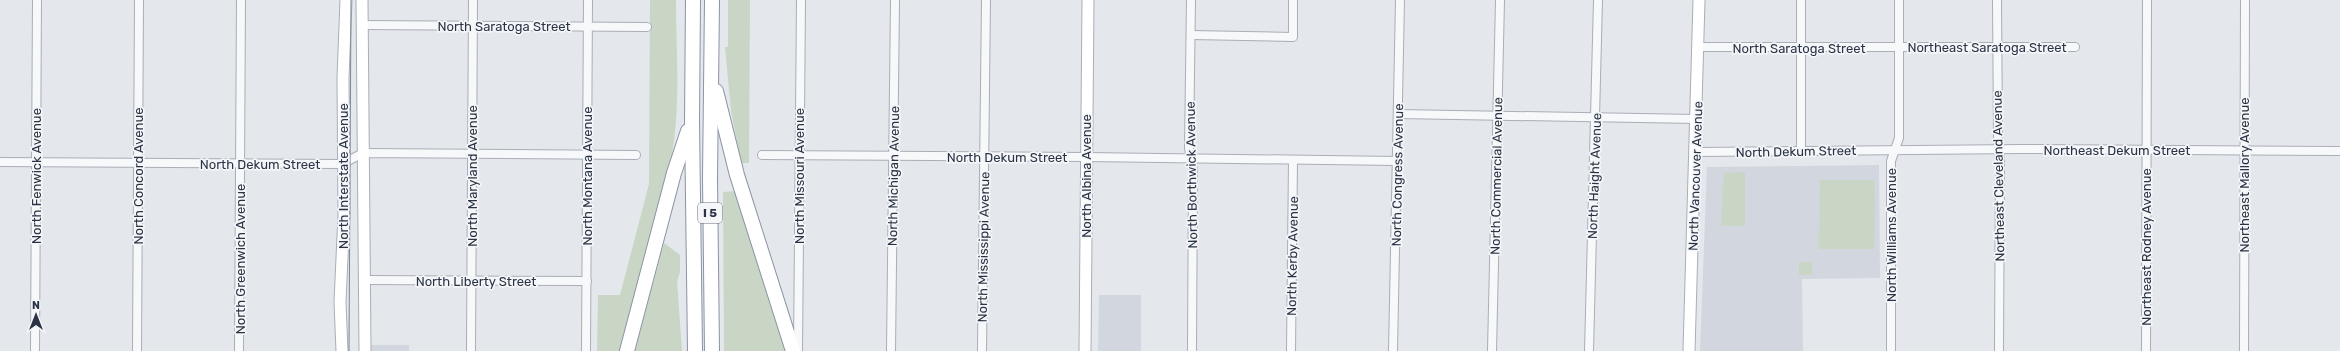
<svg xmlns="http://www.w3.org/2000/svg" width="2340" height="351" font-family="Rubik,sans-serif">
<rect width="100%" height="100%" fill="#e4e7ec"/>
<!-- built -->
<g fill="#d2d6de">
<polygon points="1879,165 1880,278 1802,279 1803,351 1700,351 1707,167"/>
<polygon points="1099,295 1141,295 1141,351 1098,351"/>
<rect x="371" y="345" width="38" height="6"/>
</g>
<!-- green -->
<g fill="#c9d6c5">
<path d="M 650,0 L 676,0 C 676,40 679,81 676,121 C 670,197 641,278 620,351 L 597,351 L 598,295 L 620,295 L 649,184 Z"/>
<polygon points="728,0 750,0 749,163 741,163 731,111 725,47 728,47"/>
<polygon points="1745,172 1745,226 1721,226 1724,173"/>
<polygon points="1820,180 1875,180 1874,249 1819,249"/>
<polygon points="736,191 786,351 724,351 723,192"/>
<polygon points="664,243 680,255 680,272 677,281 682,351 635,351"/>
<rect x="1799" y="262" width="13" height="13"/>
</g>
<g fill="none" stroke-linecap="round" stroke-linejoin="round">
<!-- street casing -->
<g stroke="#a9aeb7" stroke-width="10">
<g id="street">
<polyline points="1191,0 1189,148 1193,170 1192,351"/>
<polyline points="1801,0 1801,151"/>
<polyline points="1997,0 1998,137 2000,161 1999,351"/>
<polyline points="362,25 647,27"/>
<polyline points="1191,35 1293,37 1293,0"/>
<polyline points="1698,47 2075,47"/>
<polyline points="1398,114 1697,119"/>
<polyline points="1696,152 2021,149 2340,151"/>
<polyline points="762,155 1086,157 1397,161"/>
<polyline points="0,162 342,164 363,153 636,155"/>
<polyline points="366,280 587,281"/>
<polyline points="35,351 37,0"/>
<polyline points="137,351 139,0"/>
<polyline points="239,351 241,0"/>
<polyline points="471,351 473,0"/>
<polyline points="586,351 588,0"/>
<polyline points="798,351 801,0"/>
<polyline points="891,351 895,0"/>
<polyline points="982,351 986,0"/>
<polyline points="1291,351 1293,160"/>
<polyline points="1393,351 1400,0"/>
<polyline points="1492,351 1500,0"/>
<polyline points="1589,351 1598,0"/>
<polyline points="1891,351 1891,161 1899,138 1899,0"/>
<polyline points="2146,351 2147,0"/>
<polyline points="2244,351 2245,0"/>
</g>
</g>
<!-- secondary casing -->
<g stroke="#a9aeb7" stroke-width="13">
<g id="secondary">
<polyline points="362,0 365,351"/>
<polyline points="342,351 340,302 344,214 343,78 346,0"/>
<polyline points="1085,351 1088,0"/>
<polyline points="1689,351 1699,0"/>
</g>
</g>
<!-- highway casing -->
<g stroke="#8b94a3" stroke-width="16">
<g id="highway">
<polyline points="693,0 692,121 695,351"/>
<polyline points="712,0 710,178 712,351"/>
<polyline points="716,91 737,175 793,351"/>
<polyline points="627,351 674,173 688,131"/>
</g>
</g>
<!-- street -->
<use href="#street" stroke="#f7f8fa" stroke-width="8"/>
<!-- secondary -->
<use href="#secondary" stroke="#fff" stroke-width="11"/>
<!-- highway -->
<use href="#highway" stroke="#fff" stroke-width="14"/>
<!-- tram -->
<polyline stroke="#7d8696" stroke-width="1" points="349,351 351,0"/>
</g>
<g text-anchor="middle" stroke-width="3.5" stroke-linejoin="round" paint-order="stroke">
<!-- shield labels -->
<rect fill="#f4f6f9" stroke="#676e7b" stroke-width="1" x="698" y="203" width="24" height="20" rx="3"/>
<g font-size="12" font-weight="bold" fill="#2b3445">
<text x="710" y="217">I 5</text>
</g>
<!-- street labels -->
<g font-size="13" fill="#2b3445" stroke="#f4f6f9">
<text x="504" y="31">North Saratoga Street</text>
<text x="1987" y="52">Northeast Saratoga Street</text>
<text x="1799" y="53">North Saratoga Street</text>
<text x="2117" y="155">Northeast Dekum Street</text>
<text transform="translate(1796 151) rotate(-1)" y="5">North Dekum Street</text>
<text x="1007" y="162">North Dekum Street</text>
<text x="260" y="169">North Dekum Street</text>
<text transform="translate(1191 175) rotate(-91)" y="5">North Borthwick Avenue</text>
<text transform="translate(1397 175) rotate(-89)" y="5">North Congress Avenue</text>
<text transform="translate(2244 175) rotate(-90)" y="5">Northeast Mallory Avenue</text>
<text transform="translate(36 176) rotate(-90)" y="5">North Fenwick Avenue</text>
<text transform="translate(138 176) rotate(-90)" y="5">North Concord Avenue</text>
<text transform="translate(343 176) rotate(-90)" y="5">North Interstate Avenue</text>
<text transform="translate(472 176) rotate(-90)" y="5">North Maryland Avenue</text>
<text transform="translate(587 176) rotate(-90)" y="5">North Montana Avenue</text>
<text transform="translate(799 176) rotate(-90)" y="5">North Missouri Avenue</text>
<text transform="translate(893 176) rotate(-89)" y="5">North Michigan Avenue</text>
<text transform="translate(1086 176) rotate(-90)" y="5">North Albina Avenue</text>
<text transform="translate(1496 176) rotate(-89)" y="5">North Commercial Avenue</text>
<text transform="translate(1594 176) rotate(-88)" y="5">North Haight Avenue</text>
<text transform="translate(1695 176) rotate(-88)" y="5">North Vancouver Avenue</text>
<text transform="translate(1998 176) rotate(-91)" y="5">Northeast Cleveland Avenue</text>
<text transform="translate(1891 235) rotate(-90)" y="5">North Williams Avenue</text>
<text transform="translate(983 247) rotate(-89)" y="5">North Mississippi Avenue</text>
<text transform="translate(2146 247) rotate(-90)" y="5">Northeast Rodney Avenue</text>
<text transform="translate(1292 256) rotate(-89)" y="5">North Kerby Avenue</text>
<text transform="translate(240 259) rotate(-90)" y="5">North Greenwich Avenue</text>
<text x="476" y="286">North Liberty Street</text>
</g>
</g>
<!-- north arrow -->
<g transform="translate(36 315)" stroke="#f4f6f9" stroke-width="3" paint-order="stroke">
<path d="M0-3L7 15L0 10L-7 15Z" fill="#2b3445"/>
<text y="-6" font-size="11" font-weight="bold" text-anchor="middle" fill="#2b3445">N</text>
</g>
</svg>
